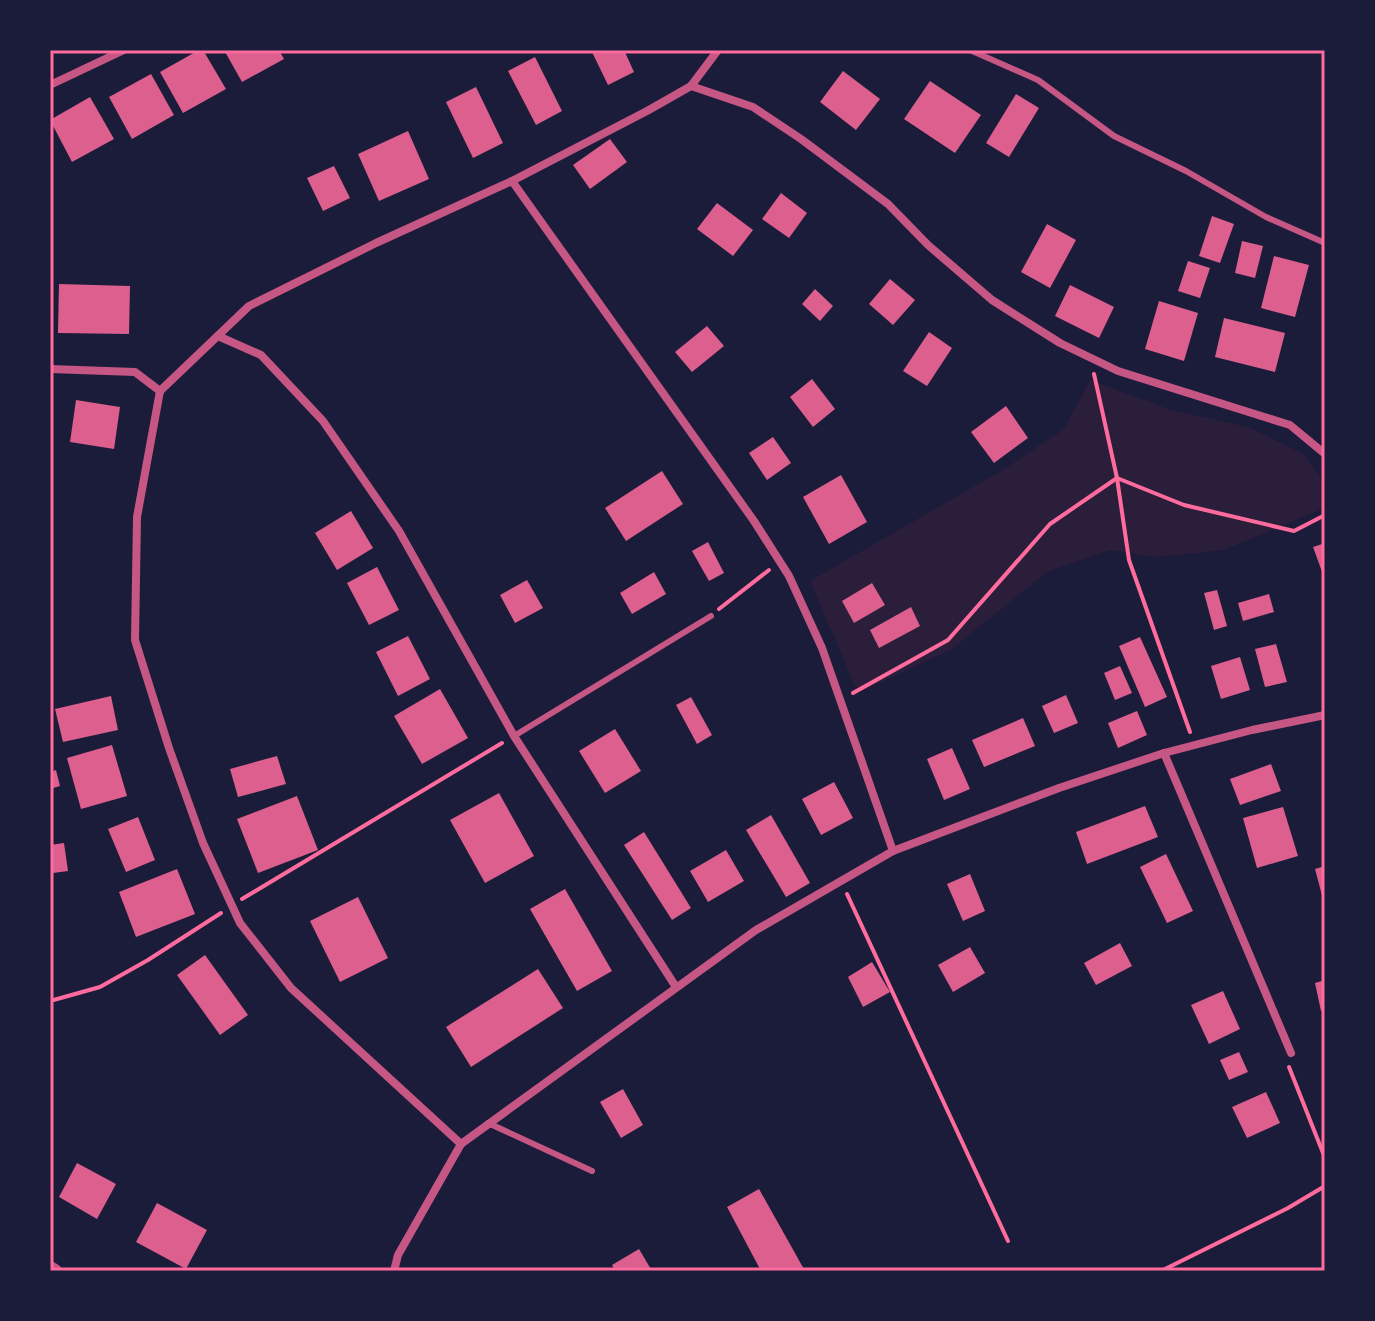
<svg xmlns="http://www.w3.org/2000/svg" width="1375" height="1321" font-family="Quicksand,sans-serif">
<rect width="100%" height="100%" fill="#1b1b3a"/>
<!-- green -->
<polygon fill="#2a1e3b" points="1090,380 1171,410 1248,427 1302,453 1325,483 1325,508 1224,550 1157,557 1110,550 1047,572 952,649 858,693 810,581 1006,468 1064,429"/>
<!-- building -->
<g fill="#dd5f8e">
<polygon points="199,50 203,50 226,89 183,113 160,72"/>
<polygon points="224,50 279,50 284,59 242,82"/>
<polygon points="591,50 624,50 634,72 608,85"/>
<polygon points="535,57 562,111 536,125 508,71"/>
<polygon points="843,71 880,99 856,130 820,102"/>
<polygon points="151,74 174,115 132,139 109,97"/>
<polygon points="930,81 981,115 955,153 904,119"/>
<polygon points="476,87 503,143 473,158 446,102"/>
<polygon points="1016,94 1039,108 1009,157 986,143"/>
<polygon points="90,97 114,139 72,162 50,120"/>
<polygon points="408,131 429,179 379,201 358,154"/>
<polygon points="610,139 627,162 590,189 573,165"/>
<polygon points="334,166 350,198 323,211 307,178"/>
<polygon points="781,193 807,213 789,238 762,219"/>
<polygon points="717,203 753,230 733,256 697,229"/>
<polygon points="1212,216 1234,224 1220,263 1199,256"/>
<polygon points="1047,224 1076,240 1050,288 1021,272"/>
<polygon points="1242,241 1263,246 1255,278 1235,273"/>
<polygon points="1274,256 1309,265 1295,317 1261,308"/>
<polygon points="1188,261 1210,268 1200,298 1178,291"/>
<polygon points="890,279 915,300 893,325 869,304"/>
<polygon points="59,284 130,286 129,334 58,333"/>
<polygon points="1070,285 1114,307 1099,338 1055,316"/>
<polygon points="815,289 833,306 820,321 802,304"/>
<polygon points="1159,301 1198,313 1184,361 1145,349"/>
<polygon points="1224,318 1285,333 1275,372 1215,357"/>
<polygon points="707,326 724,346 692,372 675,352"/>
<polygon points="929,332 952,348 927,386 903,371"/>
<polygon points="812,379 835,409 813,427 790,397"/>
<polygon points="76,400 120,407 114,449 70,442"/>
<polygon points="1006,406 1028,438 994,463 971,432"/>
<polygon points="773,437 791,463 767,480 749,453"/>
<polygon points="662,471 683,504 626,541 605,508"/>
<polygon points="841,475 867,522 829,544 803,497"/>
<polygon points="351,511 373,548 337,570 315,533"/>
<polygon points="708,542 724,573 709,581 692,551"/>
<polygon points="1325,543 1325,580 1313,547"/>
<polygon points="377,567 399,610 369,625 347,583"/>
<polygon points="654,572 666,594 632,614 620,593"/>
<polygon points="527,580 543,608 515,623 500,595"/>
<polygon points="872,583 885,605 854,623 842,601"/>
<polygon points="1217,590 1227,626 1214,630 1204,593"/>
<polygon points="1269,594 1274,612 1243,621 1238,603"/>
<polygon points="911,607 920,626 879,648 870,630"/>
<polygon points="408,636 430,679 398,696 376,652"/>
<polygon points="1140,637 1167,697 1145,707 1119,646"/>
<polygon points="1276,644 1287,682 1265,687 1255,649"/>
<polygon points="1240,657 1250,690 1221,699 1211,666"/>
<polygon points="1120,666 1132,693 1115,700 1104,673"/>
<polygon points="440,689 468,738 422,764 394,716"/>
<polygon points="1066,695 1078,723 1054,733 1042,706"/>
<polygon points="111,696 118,730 63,742 55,709"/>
<polygon points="691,697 712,735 697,744 676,705"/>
<polygon points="1137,711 1147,735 1118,748 1108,723"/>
<polygon points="1023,718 1035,746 984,767 972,740"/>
<polygon points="615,729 641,771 605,793 579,751"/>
<polygon points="112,745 127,796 81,809 67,758"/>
<polygon points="952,748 970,789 944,800 927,759"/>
<polygon points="277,756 286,784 238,797 230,769"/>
<polygon points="1271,764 1281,791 1240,805 1230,779"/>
<polygon points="56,770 60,786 50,789 50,772"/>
<polygon points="834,782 853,818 821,835 802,799"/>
<polygon points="499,793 534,856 485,883 450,820"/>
<polygon points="297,796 318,850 258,873 237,819"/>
<polygon points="1145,806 1158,837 1087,864 1076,832"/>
<polygon points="1283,807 1298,856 1257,868 1243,818"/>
<polygon points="771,815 810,883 786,897 746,830"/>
<polygon points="138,817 155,860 126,872 108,829"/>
<polygon points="644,832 691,908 672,920 624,845"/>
<polygon points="64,843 68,871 53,873 50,845"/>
<polygon points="726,850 744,881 708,902 690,871"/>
<polygon points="1166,854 1193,911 1167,923 1140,867"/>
<polygon points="1325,866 1325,903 1324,903 1315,869"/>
<polygon points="177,869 195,914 136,937 119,892"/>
<polygon points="970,874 985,911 963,921 947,884"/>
<polygon points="565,889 612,971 577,991 530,909"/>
<polygon points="358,897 388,958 340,982 310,921"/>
<polygon points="1120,943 1132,966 1096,985 1084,963"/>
<polygon points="970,947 985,973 953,992 938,965"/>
<polygon points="205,955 248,1015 220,1035 177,975"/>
<polygon points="872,962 890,992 863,1007 848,977"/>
<polygon points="538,969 563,1008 471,1067 446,1027"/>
<polygon points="1325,980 1325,1010 1321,1011 1315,983"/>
<polygon points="1223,991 1240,1029 1209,1044 1191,1005"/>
<polygon points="1239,1052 1248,1072 1229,1080 1220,1060"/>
<polygon points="623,1089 643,1125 621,1138 600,1102"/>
<polygon points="1266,1092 1280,1123 1247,1138 1232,1107"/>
<polygon points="77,1163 116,1184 97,1219 59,1197"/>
<polygon points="759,1189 805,1271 761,1271 727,1207"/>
<polygon points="157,1203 207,1230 186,1269 136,1242"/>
<polygon points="639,1249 652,1271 615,1271 612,1265"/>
</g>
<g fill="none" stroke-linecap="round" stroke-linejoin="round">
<!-- path -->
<g stroke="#ff6b9d" stroke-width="4">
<polyline points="1094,374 1117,478 1129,560 1190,732"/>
<polyline points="719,609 769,570"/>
<polyline points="853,693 948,640 1050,524 1117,478 1184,505 1294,531 1325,515"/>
<polyline points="847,894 1008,1241"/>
<polyline points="242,899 502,743"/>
<polyline points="50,1001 100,987 148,960 221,913"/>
<polyline points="1289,1067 1325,1158"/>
<polyline points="1161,1271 1288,1208 1325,1186"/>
</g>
<!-- service -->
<g stroke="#c65784" stroke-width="6">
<polyline points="970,50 1038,80 1114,136 1186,171 1266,217 1325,243"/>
<polyline points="514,736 711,616"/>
<polyline points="488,1123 592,1171"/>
</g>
<!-- minor -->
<g stroke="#c65784" stroke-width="8">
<polyline points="50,85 124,50"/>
<polyline points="691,86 753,107 801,139 888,204 928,245 992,300 1060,343 1118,371 1290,425 1325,454"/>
<polyline points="512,181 754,521 789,576 822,648 893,851"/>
<polyline points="218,336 261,355 323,421 399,531 514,736 676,987"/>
<polyline points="50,369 135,372 160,391"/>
<polyline points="160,391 137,517 135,640 169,748 203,843 240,923 291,988 461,1144"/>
<polyline points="160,391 249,306 376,243 512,181 647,111 691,86 718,50"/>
<polyline points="1164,753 1291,1053"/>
<polyline points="394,1271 398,1255 461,1144 756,930 841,881 893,851 1059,788 1164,753 1252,730 1325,715"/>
</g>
<!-- tertiary -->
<polyline stroke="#c65784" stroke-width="14" points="50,1268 55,1271"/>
</g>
<!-- border -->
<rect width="1375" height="1321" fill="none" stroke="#1b1b3a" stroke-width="104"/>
<rect x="52" y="52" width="1271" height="1217" fill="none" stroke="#ff6b9d" stroke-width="3"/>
</svg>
